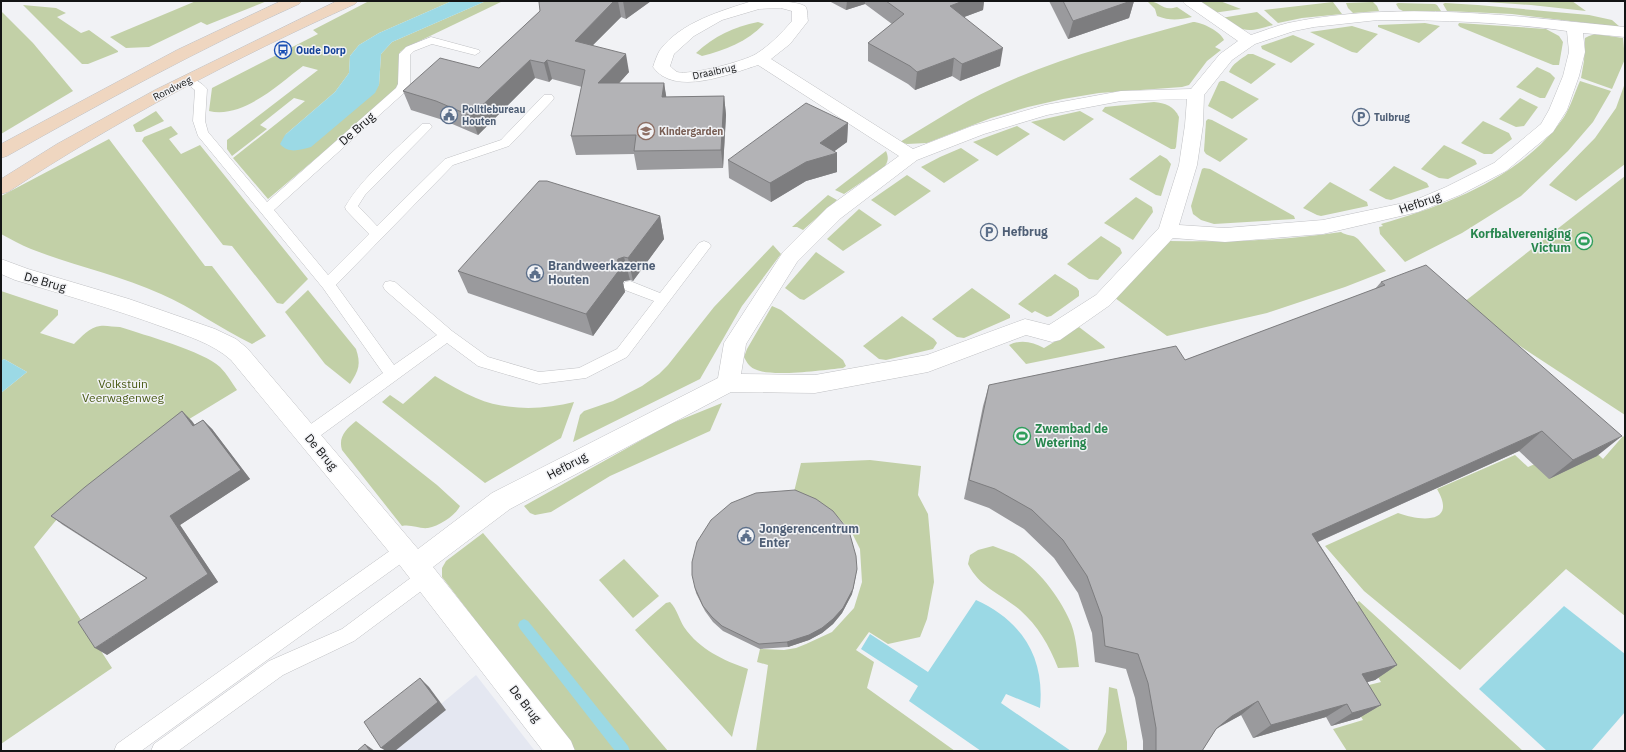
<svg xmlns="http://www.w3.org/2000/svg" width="1626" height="752" font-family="'IBM Plex Sans',sans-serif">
<rect width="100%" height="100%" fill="#f1f2f5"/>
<!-- built -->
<polygon fill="#e4e7f1" points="476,675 535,751 384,751"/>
<!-- green -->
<g fill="#c2d0a7">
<polygon points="196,1 267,1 207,25 201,22 149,47 126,48 110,37"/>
<path d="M 369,1 L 452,1 L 379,33 L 359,45 L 350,56 L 349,73 L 335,92 L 285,135 L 379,85 L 381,54 L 392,42 L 486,1 L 503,1 L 405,48 L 400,52 L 398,85 L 397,90 L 268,199 L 233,158 L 305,101 L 294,98 L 260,125 L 267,129 L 232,156 L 227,149 L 227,140 L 318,70 L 303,66 C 279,84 243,119 209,111 L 212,88 L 318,34 L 313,30 Z"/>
<path d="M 1147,1 C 1161,1 1162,12 1177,7 L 1192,17 C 1179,20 1170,21 1157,16 L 1155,9 Z"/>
<polygon points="1194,1 1220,1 1241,9 1213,13"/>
<polygon points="1472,1 1572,1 1586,11 1531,5"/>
<polygon points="1333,2 1342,14 1302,18 1278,23 1264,10"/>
<polygon points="1373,2 1377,6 1379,11 1353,13 1348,8 1346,3"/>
<polygon points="1398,3 1435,4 1437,5 1441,11 1403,11 1399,9 1396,4"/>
<polygon points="1445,3 1478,5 1589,15 1612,20 1620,27 1512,14 1447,11 1443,4"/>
<polygon points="23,5 56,8 66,13 57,17 81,33 89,30 118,51 118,52 88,64 82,64"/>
<polygon points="1,11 33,43 73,91 1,134"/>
<path d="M 1257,12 L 1273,25 C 1247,33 1243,32 1221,18 Z"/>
<path d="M 758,22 L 764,24 C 747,42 725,50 702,56 L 696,53 C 714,36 734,27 758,22 Z"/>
<path d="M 1193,22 C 1202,22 1221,32 1224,40 L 1215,47 L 1221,50 L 1207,61 L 1189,85 L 1182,87 L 1099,93 L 1063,99 L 1028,107 L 991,118 L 927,143 L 907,144 L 900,142 C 923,128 945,114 968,101 C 1038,63 1117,43 1193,22 Z"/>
<polygon points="1425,23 1440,26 1419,43 1378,27 1378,25"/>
<polygon points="1459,23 1546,29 1559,36 1563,42 1559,65 1553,65 1460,27 1458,25"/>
<polygon points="1352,26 1378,34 1357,53 1352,52 1310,32"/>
<polygon points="1595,34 1623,38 1625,59 1612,89 1581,78 1584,61 1585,38 1589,36"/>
<polygon points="1293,35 1315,44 1291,63 1262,49 1261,46"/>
<path d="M 1248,54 L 1253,54 L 1276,64 L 1251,84 L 1229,72 C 1232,64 1241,59 1248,54 Z"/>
<polygon points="1537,67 1550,73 1555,78 1545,98 1540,98 1516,87"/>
<polygon points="1221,81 1224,81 1259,99 1232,119 1208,106 1219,82"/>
<path d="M 1580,81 L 1611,91 L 1593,122 L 1568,151 L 1521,196 L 1462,233 L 1405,262 L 1380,234 L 1379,227 L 1383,226 L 1381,224 C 1449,204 1522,177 1564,117 C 1571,106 1575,92 1580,81 Z"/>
<polygon points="1625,83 1625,164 1576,201 1549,185 1595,138 1616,108"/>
<polygon points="1520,98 1538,107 1524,126 1516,127 1499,119"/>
<path d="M 1154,102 C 1165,103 1174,106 1179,117 L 1176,147 L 1175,149 L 1171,149 L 1102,111 L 1105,107 Z"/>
<polygon points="156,111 164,121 141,132 136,132 133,125"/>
<polygon points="1080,111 1094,119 1064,141 1031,122"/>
<polygon points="1208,119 1212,120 1248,139 1220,162 1206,154 1204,151 1206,121"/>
<polygon points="1483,121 1509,133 1512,139 1492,154 1484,154 1461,143"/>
<polygon points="171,126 178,134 169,139 181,154 200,145 308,279 283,304 277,303 232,246 223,245 142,141 144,137"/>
<polygon points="1017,126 1030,134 997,156 973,142"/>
<path d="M 109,139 L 205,266 L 212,266 L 266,336 L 252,344 C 221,329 193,308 161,294 C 119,275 74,266 31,249 C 21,245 11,239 1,234 L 1,196 L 3,195 Z"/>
<polygon points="1444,145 1475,160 1477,164 1448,179 1439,178 1421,169"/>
<polygon points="961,148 979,160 944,183 921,167 940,157"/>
<path d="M 886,151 C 889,158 888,162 884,167 L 844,194 L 835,190 Z"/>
<polygon points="1160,155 1167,159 1171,164 1161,196 1156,195 1129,179"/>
<polygon points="1394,166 1427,183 1429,187 1391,200 1386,199 1369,190"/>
<polygon points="1204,168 1210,169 1294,216 1295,219 1214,224 1201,220 1193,214 1191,206 1202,169"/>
<polygon points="907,175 931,191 895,216 871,200"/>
<polygon points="1625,176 1625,415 1459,306"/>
<polygon points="1330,182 1367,202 1368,206 1321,216 1317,215 1303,208"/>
<polygon points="828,195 837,200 803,230 797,227 792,227"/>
<polygon points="1136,197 1152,207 1153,212 1133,240 1104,223"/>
<polygon points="859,209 882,225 843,251 827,239"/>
<path d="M 1341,232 C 1346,236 1353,234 1358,239 L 1386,271 L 1345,287 L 1267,313 L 1167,336 L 1115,298 L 1169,241 C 1227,242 1282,241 1341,232 Z"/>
<polygon points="1101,236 1120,248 1122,253 1098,280 1089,279 1067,264"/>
<polygon points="773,245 781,254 742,306 700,379 573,442 580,415 584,411 613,401 642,386 659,374 668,365 714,307"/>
<polygon points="816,252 845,272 804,300 800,299 785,288"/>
<polygon points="1055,274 1077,288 1079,291 1079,296 1051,316 1047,317 1035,311 1032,313 1018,304"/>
<polygon points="972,288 1010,315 1010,318 964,338 957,337 932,319"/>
<path d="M 308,290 L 356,349 C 361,364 359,370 350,384 L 325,364 L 285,312 Z"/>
<path d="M 1,291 L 58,310 L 58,315 L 40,333 L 74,344 C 81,337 90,327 100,326 C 106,325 113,327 120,327 C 144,335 203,351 220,367 C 227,374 232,383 237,390 L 181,424 L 67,507 L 34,547 L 112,668 L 1,744 L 1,393 L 27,372 L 4,359 L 1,361 Z"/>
<path d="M 772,306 L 781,310 L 843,360 L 846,366 L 843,368 C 825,370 772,377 757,370 C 750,368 747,363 744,357 L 747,349 Z"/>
<polygon points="902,316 934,339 937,343 933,349 886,360 879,359 863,346"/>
<path d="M 1079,327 L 1104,346 L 1105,348 L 1026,364 L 1009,345 C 1021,339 1033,342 1044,348 Z"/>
<path d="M 435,376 C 448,384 462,392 476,398 C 506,411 543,410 574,402 L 561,438 L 485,483 L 382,402 L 390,395 L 403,404 Z"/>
<polygon points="722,403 710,431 610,476 551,512 535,515 530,513 524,506 670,424"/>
<path d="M 356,421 L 437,485 L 460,506 C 455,516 439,526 428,528 C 419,529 411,524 402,526 L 342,450 C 338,437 346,429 356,421 Z"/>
<path d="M 1623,436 L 1625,438 L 1625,616 L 1566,569 L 1460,670 L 1364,591 L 1325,546 L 1398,513 C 1419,521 1458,525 1437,489 L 1515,455 L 1528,467 L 1585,442 L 1603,459 Z"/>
<polygon points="870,460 921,466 918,495 928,514 934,582 927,619 920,637 888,644 869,632 856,650 874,662 867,688 955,751 756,751 768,665 757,662 760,649 784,650 796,648 806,644 832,632 854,608 862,582 860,549 851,531 836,515 793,496 801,463"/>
<polygon points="483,533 668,751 576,751 442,577 442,568 446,561"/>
<path d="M 993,546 C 1000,549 1007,551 1014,554 C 1036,566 1059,596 1069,619 C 1076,633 1077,652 1079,667 L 1058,668 C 1049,645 1038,626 1020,610 C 1000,593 980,588 968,564 L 970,555 L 978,550 Z"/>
<polygon points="624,559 659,596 633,618 599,580"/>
<polygon points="1359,601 1523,751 1347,751 1333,729 1363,720 1345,691 1381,682 1340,614"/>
<path d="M 670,602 C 677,609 679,619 684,627 C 700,650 723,660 748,669 L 732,737 L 635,630 L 666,603 Z"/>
<polygon points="1109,687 1117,689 1127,742 1127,751 1097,751 1106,732"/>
</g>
<!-- water -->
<g fill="#9bd9e5">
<path d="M 452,1 L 486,1 L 392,42 L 381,54 L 379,85 L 375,93 L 311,147 C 299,150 289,154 280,144 L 285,135 L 335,92 L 349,73 L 350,56 L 359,45 L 379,33 Z"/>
<polygon points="4,359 27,372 1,393 1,361"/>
<path d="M 976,600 C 1022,621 1045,657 1040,708 L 1006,694 L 1001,703 L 1071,751 L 981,751 L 909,701 L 918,686 L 861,649 L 870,634 L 928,672 Z"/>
<polygon points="1564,606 1625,654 1625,712 1591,751 1547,751 1479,689"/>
</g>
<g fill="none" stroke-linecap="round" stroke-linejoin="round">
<!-- stream -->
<polygon fill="#9bd9e5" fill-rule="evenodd" points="524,619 528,621 628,746 630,751 615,751 520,629 518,625 520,621"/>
<!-- lane casing -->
<g stroke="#c0c1c4" stroke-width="1">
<g id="lane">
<path d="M 431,37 L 479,50 L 480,52 L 475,55 L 432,44 L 414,51 L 410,55 L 410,84 L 405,92 L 274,210 L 328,275 L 369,234 L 346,210 L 345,207 C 363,176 396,150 422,124 L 430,124 L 432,127 L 365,195 L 358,206 L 377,226 L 445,159 L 501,140 L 544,95 L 552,95 L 554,98 L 552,101 L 509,146 L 453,165 L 336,285 L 394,365 L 437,335 L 385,290 L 383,286 L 385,282 L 390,281 L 395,282 L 452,331 L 488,357 L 539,372 L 579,368 L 617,349 L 654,301 L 625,290 L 623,286 L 625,282 L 630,281 L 660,293 L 699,243 L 704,241 L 709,243 L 711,246 L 627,357 L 586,378 L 539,384 L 478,366 L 447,343 L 313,441 L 307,443 L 301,441 L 299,436 L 301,431 L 383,373 L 323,288 L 198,136 L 193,121 L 195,90 L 182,80 L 184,78 C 192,76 202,83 207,89 L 205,121 L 208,132 L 267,202 L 396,88 L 398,84 L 399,54 L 406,47 Z"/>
<polygon points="404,543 410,545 413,551 410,557 141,751 114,751 117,744 398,545"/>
<polygon points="426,569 432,571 435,577 432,583 354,641 283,675 178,751 151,751 154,744 269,661 342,629 420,571"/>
</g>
</g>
<!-- street casing -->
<g stroke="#c0c1c4" stroke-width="1">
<path id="street" d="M 752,1 C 765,1 794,0 805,6 C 808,9 807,17 808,21 L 790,44 L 771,59 L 913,149 L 972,126 L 1045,105 L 1121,91 L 1191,89 L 1220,54 L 1238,41 L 1185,4 L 1182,1 L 1200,1 L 1251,35 C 1263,31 1276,26 1288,23 C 1399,0 1514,16 1625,27 L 1625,37 L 1583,33 L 1585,52 L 1579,76 L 1567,110 L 1553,132 L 1506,171 L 1460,195 L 1418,212 L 1323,234 L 1225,242 L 1173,238 L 1110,305 L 1060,340 L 1052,342 L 1026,335 L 928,372 L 815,393 L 731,392 L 510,509 L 433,567 L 571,741 L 575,751 L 543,751 L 395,559 L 231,360 C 212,343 187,336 163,327 C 114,309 65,295 15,280 L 1,274 L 1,259 L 28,269 L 129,299 L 215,329 L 236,339 L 247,348 L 418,549 L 492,493 L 718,378 L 724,343 L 783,252 L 827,208 L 899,156 L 758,65 C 730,74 674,97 653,67 C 655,61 657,55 660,50 C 681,22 721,11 752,1 ZM 781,8 L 792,11 L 792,21 C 781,34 770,45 756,54 C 745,61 689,76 677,72 C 674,70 672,68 670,66 L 674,54 L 694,36 L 722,20 L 759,9 ZM 1378,20 C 1442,20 1504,22 1567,31 L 1569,52 L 1563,76 L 1549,110 L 1541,124 L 1494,163 L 1446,187 L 1413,201 L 1323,220 L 1225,228 L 1179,225 L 1197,165 L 1203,125 L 1204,95 L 1232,60 L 1255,44 L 1294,31 L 1314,27 ZM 1187,99 L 1185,125 L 1179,165 L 1159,228 L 1096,295 L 1049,325 L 1025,319 L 927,355 L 815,375 L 741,374 L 746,344 L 797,262 L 841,218 L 917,160 L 984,134 L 1047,115 L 1121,101 Z"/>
</g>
<!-- secondary casing -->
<g stroke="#c0c1c4" stroke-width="1">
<g id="secondary">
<path d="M 281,1 L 302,1 L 299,4 C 199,49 103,102 7,156 L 1,158 L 1,144 L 177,50 Z"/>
<path d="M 337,1 L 358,1 L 355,4 C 235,58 117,120 8,192 L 1,194 L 1,179 L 57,144 L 155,90 Z"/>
</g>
</g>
<!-- lane -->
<use href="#lane" fill="#fff" fill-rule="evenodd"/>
<!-- street -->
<use href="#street" fill="#fff" fill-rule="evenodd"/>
<!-- secondary -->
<use href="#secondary" fill="#efd6c0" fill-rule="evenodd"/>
</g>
<!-- wall -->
<g fill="#9a9a9d">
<polygon points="540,1 651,1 626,19 621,17 593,45 629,72 619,83 664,83 666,97 724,96 726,115 723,168 637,170 634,154 576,155 571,136 582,87 552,79 549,82 535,78 478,135 443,120 411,110 403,91 479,68 540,11"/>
<polygon points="829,1 984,1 983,10 964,17 1000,66 960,81 952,76 915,90 908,84 868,61 868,43 892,24 865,4 846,10"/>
<polygon points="1049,1 1134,1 1129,18 1068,39"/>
<polygon points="848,123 847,142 834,151 837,153 837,172 806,181 771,202 729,178 728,160"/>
<polygon points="660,216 664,239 633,281 630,280 624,281 623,283 625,292 593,336 468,293 458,271"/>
<polygon points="1381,282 1597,456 1549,479 1519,451 1318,542 1397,665 1375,680 1367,682 1381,705 1359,718 1331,726 1326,717 1253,738 1241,715 1216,729 1202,751 1143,751 1143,741 1135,698 1126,669 1095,662 1092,633 1078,593 1054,558 1024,529 989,508 964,499 983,406 989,385 1185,360 1375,289"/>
<polygon points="182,411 194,425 203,420 212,429 250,479 180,525 218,582 107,655 146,578 63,525 51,516"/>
<polygon points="856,575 852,594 842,613 833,624 822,633 809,640 788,647 760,649 723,631 713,622 705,611 696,593 695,588"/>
</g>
<!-- shaded-wall -->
<g fill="#7d7d7f">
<polygon points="614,1 618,1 621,17 579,59 575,41"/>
<polygon points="623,1 651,1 626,19"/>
<polygon points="847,1 865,1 865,4 846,10"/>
<polygon points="963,1 984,1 983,10 948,23 950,6"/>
<polygon points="1128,1 1134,1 1129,18 1068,39 1073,21"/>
<polygon points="1003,48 1000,66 960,81 962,64"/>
<polygon points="626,54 629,72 602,102 598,83"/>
<polygon points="954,58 952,76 915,90 917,72"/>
<polygon points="530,60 535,78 478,135 471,116"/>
<polygon points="547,60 552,79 549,82 544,63"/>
<polygon points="664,83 667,101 662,97"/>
<polygon points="724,96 726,115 723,168 721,150"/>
<polygon points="848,123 847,142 828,156 837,153 837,172 806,181 771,202 770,183 820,143"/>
<polygon points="660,216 664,239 633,281 628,258"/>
<polygon points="624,257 630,280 624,281 623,283 625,292 593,336 586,314 616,264 618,259"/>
<polygon points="182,411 192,421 202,435 193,426"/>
<polygon points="203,420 212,429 250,479 180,525 218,582 107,655 95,648 208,574 170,516"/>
<polygon points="1542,431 1519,451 1295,552 1312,534"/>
<polygon points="1622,436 1597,456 1549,479 1573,460"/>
<polygon points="857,569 852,594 842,613 833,624 822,633 809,640 788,647 787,642"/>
<polygon points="1397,665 1375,680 1342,689 1362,674"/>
<polygon points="420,678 429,687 446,710 395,751 386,751 381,748"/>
<polygon points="1258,701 1241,715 1215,729 1232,716"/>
<polygon points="1347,704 1326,717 1253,738 1271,725"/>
<polygon points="1381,705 1359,718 1331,726 1352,713"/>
<polygon points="365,744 375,751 370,751"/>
</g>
<!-- building -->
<g fill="#b3b3b6" stroke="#7d7d7f">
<polygon points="540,1 614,1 575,41 626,54 598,83 664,83 662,97 724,96 721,150 634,151 636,135 571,136 585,70 547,60 544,63 530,60 471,116 436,101 403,91 440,58 479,68 540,11 539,2"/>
<polygon points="886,1 963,1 950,6 1003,48 962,64 954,58 917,72 910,66 868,43 904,14"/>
<polygon points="1063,1 1131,1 1073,21"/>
<polygon points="806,103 848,123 820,143 837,153 806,162 770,183 728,160"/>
<polygon points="539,181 547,181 660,216 628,258 624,257 618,259 616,264 620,269 586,314 458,271"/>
<polygon points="1426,265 1622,436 1573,460 1542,431 1312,534 1397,665 1362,674 1381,705 1352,713 1347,704 1271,725 1258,701 1232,716 1216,729 1202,751 1156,751 1156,728 1148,683 1138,654 1105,646 1102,617 1087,576 1063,540 1032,510 995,489 969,480 989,385 1176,346 1185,360 1385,285 1381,282"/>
<polygon points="182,411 193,426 203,420 241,470 170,516 208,574 95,648 78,622 147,578 51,516 85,487"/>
<polygon points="795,490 816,499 833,511 849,531 856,556 857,569 853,589 843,608 833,619 822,628 809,635 787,642 759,644 722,626 712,617 703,606 695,588 692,575 692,562 697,542 711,520 731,503 756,493"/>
<polygon points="420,678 438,702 381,748 364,722"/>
<polygon points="365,744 370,751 357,751"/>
</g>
<!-- icons -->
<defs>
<g id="bus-ring" transform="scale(0.9)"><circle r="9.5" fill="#f1f2f5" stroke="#1a4fb4" stroke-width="1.5"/><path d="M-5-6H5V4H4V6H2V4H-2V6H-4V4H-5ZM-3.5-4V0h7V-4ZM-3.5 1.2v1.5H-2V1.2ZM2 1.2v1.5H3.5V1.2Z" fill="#1a4fb4"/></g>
<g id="civic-ring" transform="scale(0.9)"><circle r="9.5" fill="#f1f2f5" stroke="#5c6f8a" stroke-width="1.5"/><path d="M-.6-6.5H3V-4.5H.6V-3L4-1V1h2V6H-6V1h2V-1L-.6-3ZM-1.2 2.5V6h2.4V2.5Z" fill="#5c6f8a"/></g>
<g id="parking-ring" transform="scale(0.9)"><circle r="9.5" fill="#f1f2f5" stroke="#5c6f8a" stroke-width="1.5"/><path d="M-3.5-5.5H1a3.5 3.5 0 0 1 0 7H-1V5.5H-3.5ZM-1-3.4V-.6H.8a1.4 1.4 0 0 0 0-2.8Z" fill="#5c6f8a"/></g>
<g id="school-ring" transform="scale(0.9)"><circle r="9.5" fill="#f1f2f5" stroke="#8d6e63" stroke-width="1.5"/><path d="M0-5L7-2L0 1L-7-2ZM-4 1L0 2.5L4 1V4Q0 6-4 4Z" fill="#8d6e63"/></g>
<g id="stadium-ring" transform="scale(0.9)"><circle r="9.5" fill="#f1f2f5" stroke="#2e9e5b" stroke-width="1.5"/><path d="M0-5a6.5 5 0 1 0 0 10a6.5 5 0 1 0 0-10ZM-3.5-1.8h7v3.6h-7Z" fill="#2e9e5b"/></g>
</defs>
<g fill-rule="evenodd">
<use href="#bus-ring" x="283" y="50"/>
<use href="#civic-ring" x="449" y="115"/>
<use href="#parking-ring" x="1361" y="117"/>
<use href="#school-ring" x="646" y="131"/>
<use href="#parking-ring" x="989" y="232"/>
<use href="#stadium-ring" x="1584" y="241"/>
<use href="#civic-ring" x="535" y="273"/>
<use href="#stadium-ring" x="1022" y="436"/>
<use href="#civic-ring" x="746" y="536"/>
</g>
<g text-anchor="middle" stroke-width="3" stroke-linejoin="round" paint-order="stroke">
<!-- far-transit labels -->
<g font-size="10" font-weight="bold" fill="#164399" stroke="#f1f2f5" text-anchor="start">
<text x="296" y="54">Oude Dorp</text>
</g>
<!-- far-street labels -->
<g font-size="10" fill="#131415" stroke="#f1f2f5">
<text transform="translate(714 71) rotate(-12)" y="4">Draaibrug</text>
<text transform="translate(172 88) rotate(-27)" y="4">Rondweg</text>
</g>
<!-- far-service labels -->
<g font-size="10" font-weight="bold" fill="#4e5e75" stroke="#f1f2f5" text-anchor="start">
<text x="462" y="113">Politiebureau<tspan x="462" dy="12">Houten</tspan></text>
<text x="1374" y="121">Tuibrug</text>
</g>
<!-- far-education labels -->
<g font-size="10" font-weight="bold" fill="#785e54" stroke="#f1f2f5" text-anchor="start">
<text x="659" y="135">Kindergarden</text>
</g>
<!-- street labels -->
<g font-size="12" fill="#131415" stroke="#f1f2f5">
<text transform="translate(357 129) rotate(-41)" y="4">De Brug</text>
<text transform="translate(1420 203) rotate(-19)" y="4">Hefbrug</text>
<text transform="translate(45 282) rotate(16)" y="4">De Brug</text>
<text transform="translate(321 452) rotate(50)" y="4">De Brug</text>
<text transform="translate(567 466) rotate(-28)" y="4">Hefbrug</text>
<text transform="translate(525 704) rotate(52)" y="4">De Brug</text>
</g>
<!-- service labels -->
<g font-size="12" font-weight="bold" fill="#4e5e75" stroke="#f1f2f5" text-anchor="start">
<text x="1002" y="236">Hefbrug</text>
<text x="548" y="270">Brandweerkazerne<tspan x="548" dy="14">Houten</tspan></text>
<text x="759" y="533">Jongerencentrum<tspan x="759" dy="14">Enter</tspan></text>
</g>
<!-- leisure labels -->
<g font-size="12" font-weight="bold" fill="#27864d" stroke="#f1f2f5" text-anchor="end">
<text x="1571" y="238">Korfbalvereniging<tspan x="1571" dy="14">Victum</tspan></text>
<text x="1035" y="433" text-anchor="start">Zwembad de<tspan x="1035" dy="14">Wetering</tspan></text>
</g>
<!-- park labels -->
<g font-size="12" fill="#4b5c17" stroke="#f1f2f5">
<text x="123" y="388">Volkstuin<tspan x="123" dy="14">Veerwagenweg</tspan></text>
</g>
</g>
<!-- border -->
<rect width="1626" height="752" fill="none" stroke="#131415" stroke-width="4"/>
</svg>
